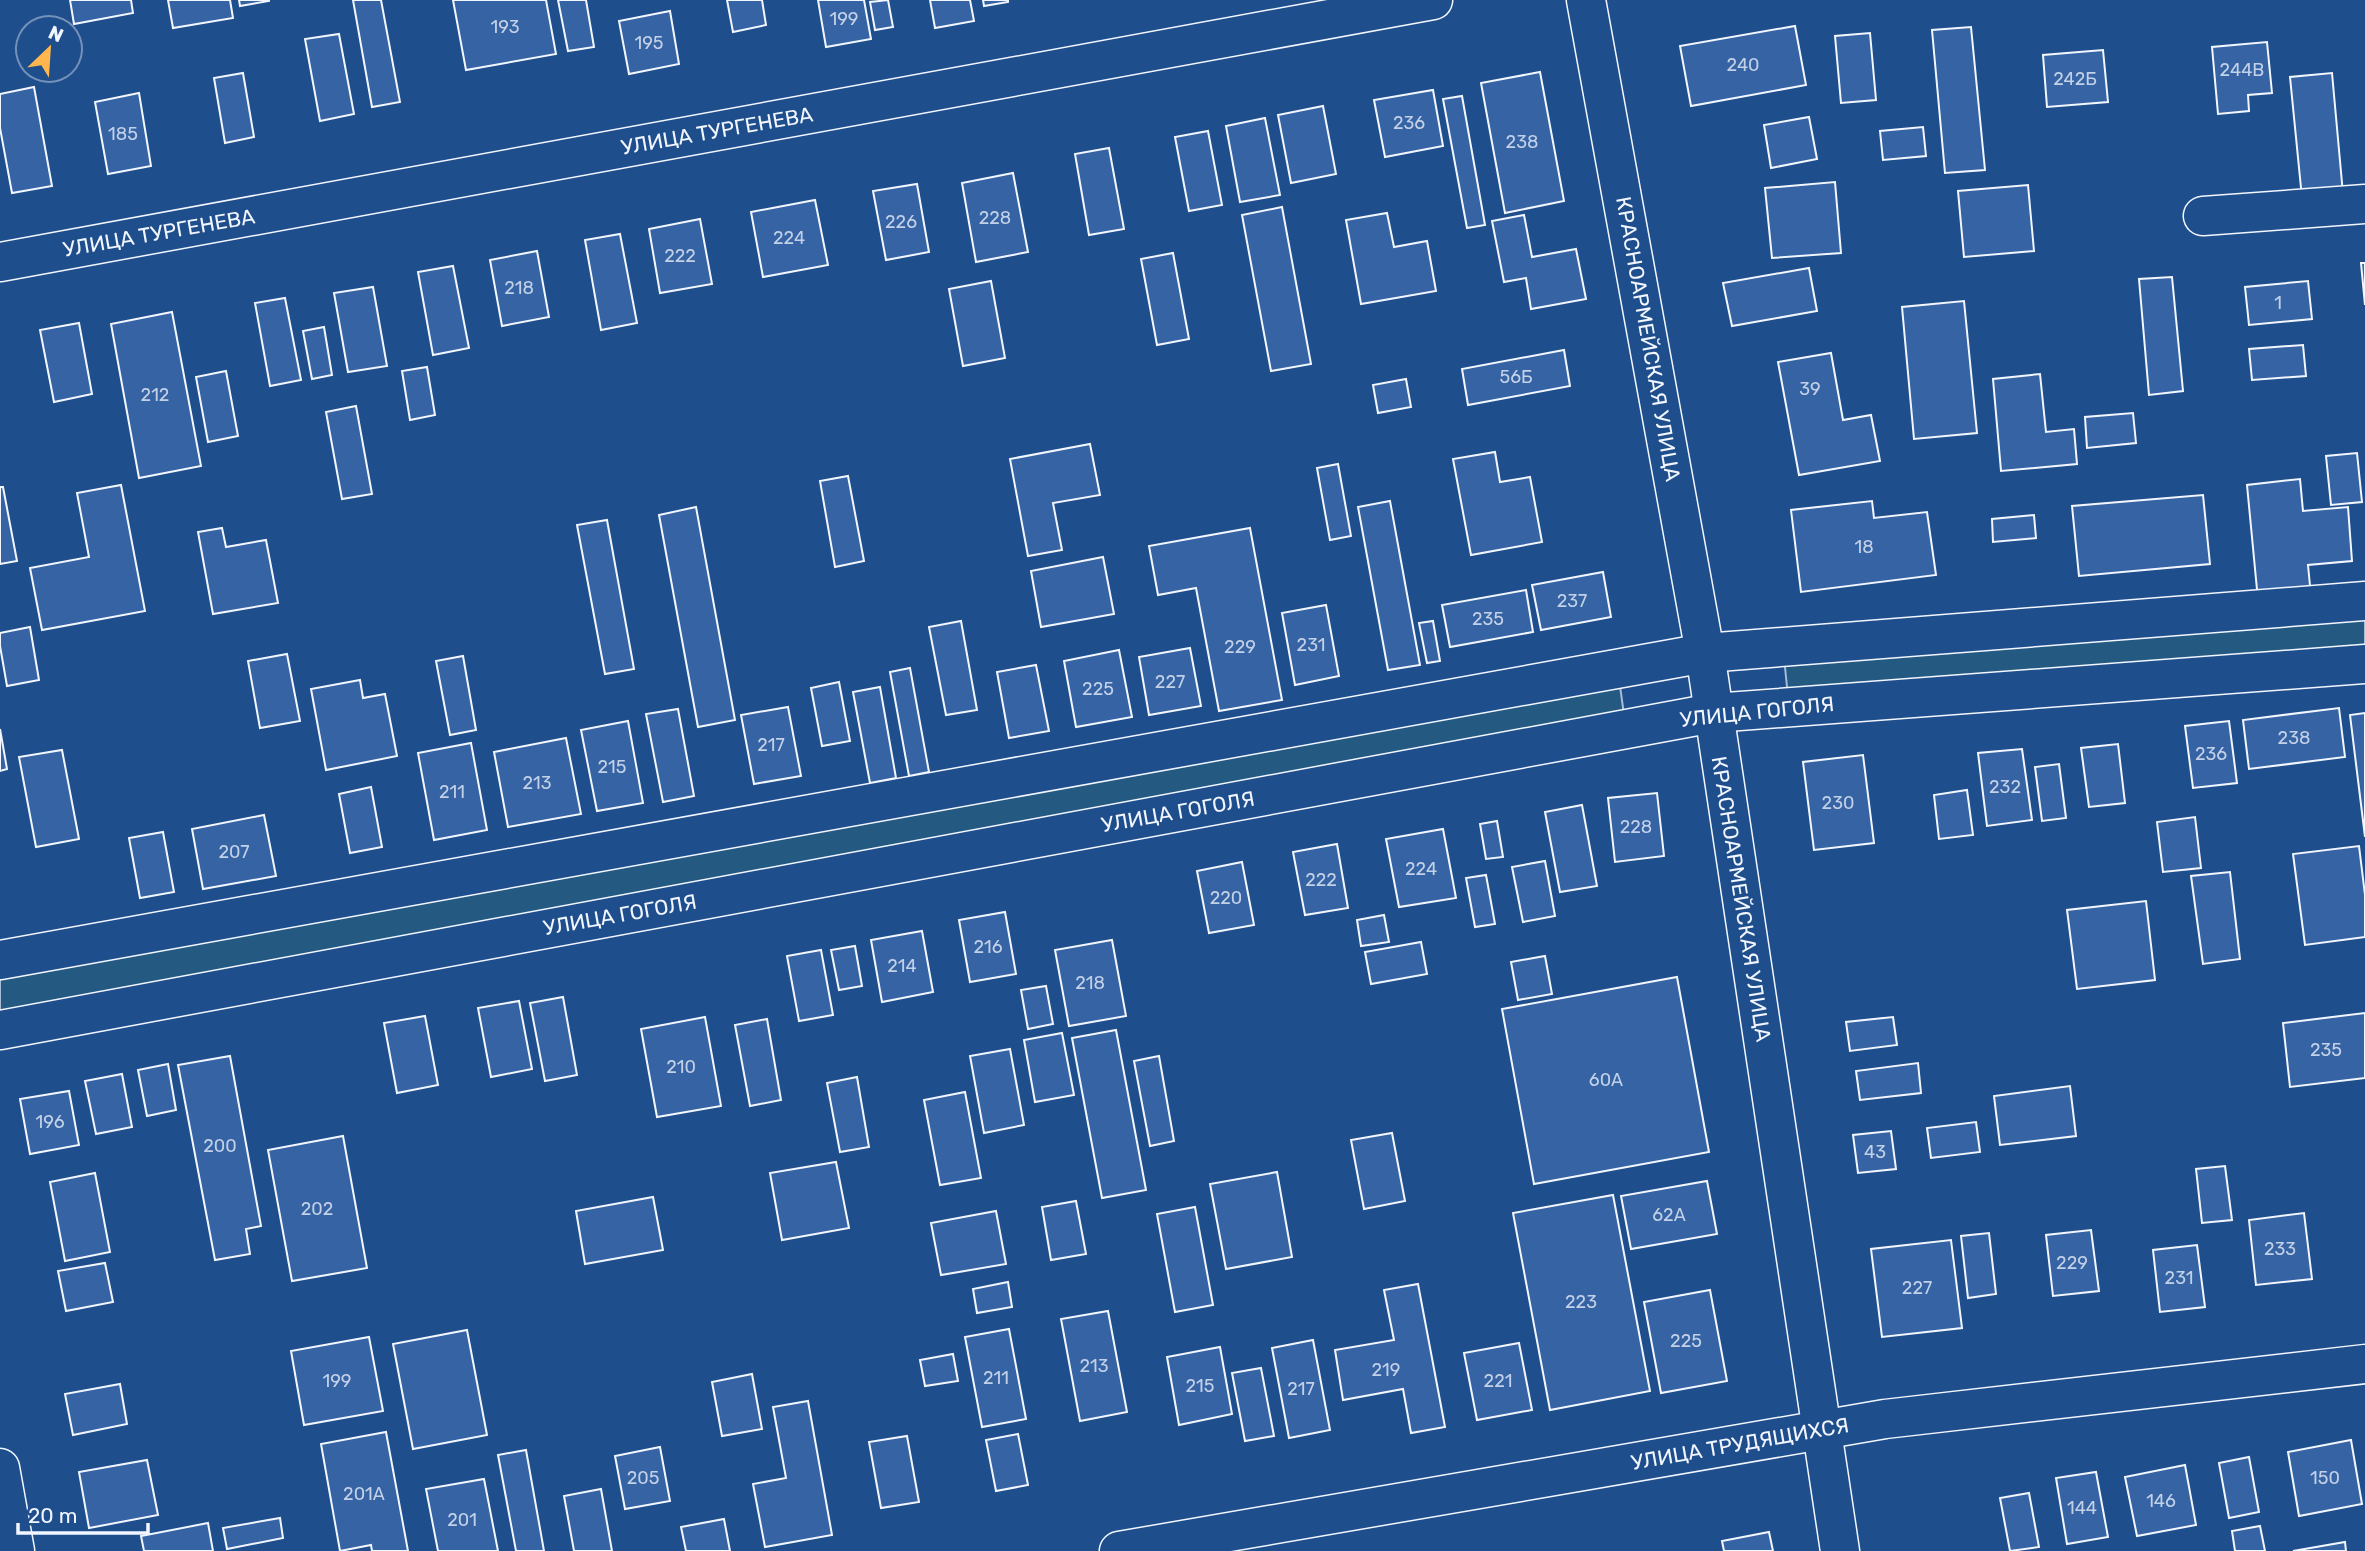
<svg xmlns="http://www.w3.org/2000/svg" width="2365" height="1551" font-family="Rubik,sans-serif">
<rect width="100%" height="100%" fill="#1f4e8c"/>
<!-- green -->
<g fill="#245a82" stroke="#a8bbd7" stroke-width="2">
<polygon points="2365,613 2365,653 1788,697 1784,657"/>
<polygon points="1620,686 1625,722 0,1015 0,973"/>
</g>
<!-- building -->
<g fill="#3563a3" stroke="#f2f6ff" stroke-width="2">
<polygon points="70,0 131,0 133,13 74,24"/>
<polygon points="168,0 230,0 233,18 173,28"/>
<polygon points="239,0 269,0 269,1 240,6"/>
<polygon points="353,0 381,0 400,102 372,107"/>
<polygon points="453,0 546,0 556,54 466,70"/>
<polygon points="558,0 586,0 594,47 568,51"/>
<polygon points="727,0 762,0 766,25 733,32"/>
<polygon points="818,0 864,0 871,39 826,47"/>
<polygon points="888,0 893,27 875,30 870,2"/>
<polygon points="930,0 970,0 974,21 935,28"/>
<polygon points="983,0 1008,0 1008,2 984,6"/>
<polygon points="670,11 679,64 629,74 619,21"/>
<polygon points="1795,26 1806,85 1691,106 1680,46"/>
<polygon points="1971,27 1985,170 1945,173 1932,30"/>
<polygon points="1870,33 1876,100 1841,103 1835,36"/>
<polygon points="339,34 354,114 320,121 305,39"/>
<polygon points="2267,42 2272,93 2248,95 2249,111 2218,114 2212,47"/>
<polygon points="2103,50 2108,102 2047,107 2043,55"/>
<polygon points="1540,72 1564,201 1505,213 1481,83"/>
<polygon points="243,73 254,137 225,143 214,78"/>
<polygon points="2332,73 2343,194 2302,198 2290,77"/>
<polygon points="34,87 52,186 12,193 0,128 0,94"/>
<polygon points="1433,90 1443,146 1385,157 1374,100"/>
<polygon points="139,93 151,166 108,174 95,102"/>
<polygon points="1462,96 1485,225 1467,228 1443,99"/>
<polygon points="1323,106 1336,174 1291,183 1278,115"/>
<polygon points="1809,117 1817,159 1771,168 1764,125"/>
<polygon points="1265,118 1280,195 1240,202 1226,126"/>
<polygon points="1923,127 1926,156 1883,160 1880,131"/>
<polygon points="1208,131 1222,205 1189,211 1175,137"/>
<polygon points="1109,148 1124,229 1089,235 1075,154"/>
<polygon points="1013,173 1028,252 976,262 962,183"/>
<polygon points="1835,182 1841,253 1772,258 1765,188"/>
<polygon points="917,184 929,252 886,260 873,191"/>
<polygon points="2028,185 2034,251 1964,257 1958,191"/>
<polygon points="815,200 828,265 763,277 751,212"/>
<polygon points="1282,207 1311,364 1271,371 1242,215"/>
<polygon points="1387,213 1394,247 1427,241 1436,291 1361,304 1346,220"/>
<polygon points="1524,215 1532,257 1576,249 1586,299 1531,309 1526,278 1504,282 1492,221"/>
<polygon points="700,219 712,284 660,293 649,229"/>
<polygon points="620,234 637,323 601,330 585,240"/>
<polygon points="537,251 549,317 502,326 490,260"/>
<polygon points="1173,253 1189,339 1157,345 1141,259"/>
<polygon points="2361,263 2365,263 2365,305"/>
<polygon points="453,266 469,348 433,355 418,272"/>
<polygon points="1809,268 1817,311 1732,326 1723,283"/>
<polygon points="2172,277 2183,391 2149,395 2139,279"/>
<polygon points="991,281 1005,358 963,366 949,289"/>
<polygon points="2308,281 2312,319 2249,325 2245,287"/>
<polygon points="373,287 387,366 348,372 334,293"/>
<polygon points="285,298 301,380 270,386 255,303"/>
<polygon points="1964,301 1977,433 1914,439 1902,307"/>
<polygon points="172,312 201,466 139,478 111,324"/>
<polygon points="79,323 92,394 54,402 40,330"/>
<polygon points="324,327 332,375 312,379 303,331"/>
<polygon points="2303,345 2306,376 2252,380 2249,349"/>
<polygon points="1564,350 1570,386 1468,405 1462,369"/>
<polygon points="1831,353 1843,420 1871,415 1880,461 1799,475 1778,362"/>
<polygon points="427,367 435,415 410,420 402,371"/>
<polygon points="226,371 238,436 208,442 196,377"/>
<polygon points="2040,374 2046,432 2074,429 2077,464 2001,471 1993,379"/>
<polygon points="1406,379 1411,407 1378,413 1373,385"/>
<polygon points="356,406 372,494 342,499 326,412"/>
<polygon points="2133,413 2136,443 2087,448 2085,417"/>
<polygon points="1090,444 1100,495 1053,503 1062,550 1028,556 1010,459"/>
<polygon points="1495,452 1500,482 1530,477 1542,542 1471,555 1453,459"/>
<polygon points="2357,453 2362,502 2331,505 2326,456"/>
<polygon points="1338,464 1351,536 1330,540 1317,468"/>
<polygon points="848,476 864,561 835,567 820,481"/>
<polygon points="2300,479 2303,511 2348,507 2352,561 2308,565 2311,596 2258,600 2247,485"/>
<polygon points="121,485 145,611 42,630 30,568 89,557 77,493"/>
<polygon points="0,487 3,487 17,561 0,564"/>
<polygon points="2203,495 2210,564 2079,576 2072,506"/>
<polygon points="1390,501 1420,665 1388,670 1358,507"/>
<polygon points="1872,501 1874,518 1927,512 1936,575 1801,592 1791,510"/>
<polygon points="696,507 735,720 698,727 659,515"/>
<polygon points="2034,515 2036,538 1993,542 1992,519"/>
<polygon points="607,520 634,669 605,674 577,525"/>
<polygon points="222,528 226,547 266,540 278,603 213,614 198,532"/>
<polygon points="1250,528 1282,700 1219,711 1196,588 1158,595 1149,546"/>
<polygon points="1103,557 1114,614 1041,627 1031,571"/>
<polygon points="1603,572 1611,617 1541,630 1532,585"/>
<polygon points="1526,590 1533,632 1450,647 1442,605"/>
<polygon points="1326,605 1339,676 1295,685 1282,613"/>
<polygon points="961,621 977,710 946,715 929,627"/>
<polygon points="1433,621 1440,661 1427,663 1419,623"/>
<polygon points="30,627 39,680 7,686 0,646 0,633"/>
<polygon points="1190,648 1201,706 1149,715 1139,657"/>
<polygon points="1119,650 1132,717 1076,727 1064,661"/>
<polygon points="287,654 300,721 260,728 248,661"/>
<polygon points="463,656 476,730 450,735 436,661"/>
<polygon points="1036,665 1049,731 1009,738 997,672"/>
<polygon points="910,668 929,772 909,776 890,672"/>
<polygon points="360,680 363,698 385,694 397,756 326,770 311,689"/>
<polygon points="839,682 850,741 822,746 811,688"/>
<polygon points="880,687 896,778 870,783 853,692"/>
<polygon points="788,707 801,776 754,784 741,715"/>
<polygon points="2339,708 2345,757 2249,769 2243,720"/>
<polygon points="678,709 694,796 663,802 646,714"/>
<polygon points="2365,713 2365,837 2350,715"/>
<polygon points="628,721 643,803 597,811 581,730"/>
<polygon points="2229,721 2237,783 2193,788 2185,726"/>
<polygon points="0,729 7,769 0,771"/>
<polygon points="566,738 581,814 508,827 494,752"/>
<polygon points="471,743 487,830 434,840 418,753"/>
<polygon points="2118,744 2125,803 2089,807 2081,748"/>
<polygon points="2022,749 2032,820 1987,826 1978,753"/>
<polygon points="62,750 79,839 36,847 19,757"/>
<polygon points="1863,755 1874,843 1814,850 1803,762"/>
<polygon points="2059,764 2066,818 2042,821 2035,767"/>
<polygon points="371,787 382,847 350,853 339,794"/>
<polygon points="1967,790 1973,835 1939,839 1934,795"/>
<polygon points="1657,793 1664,856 1615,862 1608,798"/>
<polygon points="1582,805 1597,886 1560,892 1545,812"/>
<polygon points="264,815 276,876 203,889 192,829"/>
<polygon points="2195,817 2201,868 2163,872 2157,822"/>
<polygon points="1497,821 1503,857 1486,859 1480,824"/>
<polygon points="1443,829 1456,898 1399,907 1386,839"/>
<polygon points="163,832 174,892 140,898 129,838"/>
<polygon points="1337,844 1348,908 1305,915 1293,852"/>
<polygon points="2359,846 2365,895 2365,937 2305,945 2293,854"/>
<polygon points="1545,861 1555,916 1523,922 1512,867"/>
<polygon points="1242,862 1254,925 1209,933 1197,871"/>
<polygon points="2230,872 2240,959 2203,964 2191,876"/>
<polygon points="1486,875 1495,924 1475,927 1466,878"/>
<polygon points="2146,901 2155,980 2077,989 2067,910"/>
<polygon points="1005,912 1016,974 970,982 959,920"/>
<polygon points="1384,915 1389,942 1361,946 1357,920"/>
<polygon points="922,931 933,992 882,1002 871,940"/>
<polygon points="1112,940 1126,1016 1069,1026 1055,950"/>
<polygon points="1421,942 1427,974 1371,984 1365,952"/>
<polygon points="855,946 862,986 839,990 831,950"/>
<polygon points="821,950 833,1015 799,1021 787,956"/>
<polygon points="1545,956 1552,994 1518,1000 1511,962"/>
<polygon points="1677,977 1709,1152 1534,1184 1502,1009"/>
<polygon points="1046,986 1053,1024 1028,1029 1021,990"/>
<polygon points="563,997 577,1075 545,1081 530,1003"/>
<polygon points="519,1001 532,1069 491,1077 478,1008"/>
<polygon points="2365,1013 2365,1078 2290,1087 2283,1023"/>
<polygon points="425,1016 438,1085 397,1093 384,1023"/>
<polygon points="705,1017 721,1106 657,1117 641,1029"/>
<polygon points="1893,1017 1897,1045 1850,1051 1846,1022"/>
<polygon points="767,1019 781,1100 750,1106 735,1025"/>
<polygon points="1116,1030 1146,1190 1102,1198 1072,1038"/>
<polygon points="1062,1033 1074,1095 1035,1102 1024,1040"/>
<polygon points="1010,1049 1024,1125 984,1133 970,1056"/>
<polygon points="230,1056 261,1226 246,1229 250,1254 215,1260 178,1065"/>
<polygon points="1159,1056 1174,1141 1150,1146 1134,1061"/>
<polygon points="1918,1063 1921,1093 1860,1100 1856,1071"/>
<polygon points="168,1064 176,1110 147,1116 138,1070"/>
<polygon points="122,1074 132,1127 96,1134 85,1081"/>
<polygon points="857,1077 869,1147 840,1152 827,1083"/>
<polygon points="2070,1086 2076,1136 2000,1145 1994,1096"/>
<polygon points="69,1091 79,1145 30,1154 20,1099"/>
<polygon points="965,1092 981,1178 940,1185 924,1100"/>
<polygon points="1976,1122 1980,1152 1931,1158 1927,1128"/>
<polygon points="1891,1131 1896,1169 1858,1173 1853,1135"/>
<polygon points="1392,1133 1405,1201 1364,1209 1351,1140"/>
<polygon points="343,1136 367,1268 292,1281 268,1150"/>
<polygon points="836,1162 849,1228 782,1240 770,1173"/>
<polygon points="2225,1166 2232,1220 2202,1223 2196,1169"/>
<polygon points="1277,1172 1292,1257 1226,1269 1210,1184"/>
<polygon points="95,1173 110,1252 65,1261 50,1182"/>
<polygon points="1707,1181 1717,1234 1631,1249 1621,1196"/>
<polygon points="1613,1195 1650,1391 1550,1410 1513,1213"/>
<polygon points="653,1197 663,1250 585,1264 576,1211"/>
<polygon points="1076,1201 1086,1254 1051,1260 1042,1207"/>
<polygon points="1195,1207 1213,1305 1175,1312 1157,1214"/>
<polygon points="996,1211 1006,1264 941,1275 931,1223"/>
<polygon points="2304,1213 2312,1279 2256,1285 2249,1220"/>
<polygon points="2091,1230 2099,1291 2053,1296 2046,1235"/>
<polygon points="1989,1233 1996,1294 1968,1298 1961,1236"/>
<polygon points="1951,1240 1962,1328 1882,1337 1871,1249"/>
<polygon points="2197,1245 2205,1307 2160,1312 2153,1250"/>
<polygon points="105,1263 113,1302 66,1311 58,1271"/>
<polygon points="1008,1282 1012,1307 977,1313 973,1289"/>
<polygon points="1418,1284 1445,1427 1411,1433 1403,1389 1343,1400 1335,1350 1394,1340 1384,1290"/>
<polygon points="1710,1290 1727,1381 1661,1393 1644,1302"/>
<polygon points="1108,1311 1127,1412 1080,1421 1061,1319"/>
<polygon points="1009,1329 1026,1419 982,1427 965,1337"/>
<polygon points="467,1330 487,1435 413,1449 393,1344"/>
<polygon points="369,1337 383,1411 304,1425 291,1351"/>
<polygon points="1313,1340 1330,1430 1289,1438 1272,1348"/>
<polygon points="1519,1343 1532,1410 1477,1420 1464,1353"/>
<polygon points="1220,1347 1232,1414 1179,1425 1167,1357"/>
<polygon points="953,1354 958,1381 925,1386 920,1360"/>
<polygon points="1261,1368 1274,1436 1245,1441 1232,1373"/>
<polygon points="752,1374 762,1429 722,1436 712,1382"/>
<polygon points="120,1384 127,1424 73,1435 65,1394"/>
<polygon points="808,1401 832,1535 765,1547 753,1484 786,1478 773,1407"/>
<polygon points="386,1432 408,1551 372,1551 371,1545 340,1551 321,1444"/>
<polygon points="1018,1434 1028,1485 996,1491 986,1440"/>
<polygon points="907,1436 919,1502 881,1508 869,1442"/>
<polygon points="2351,1440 2362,1504 2299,1516 2288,1452"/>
<polygon points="660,1447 670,1501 625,1509 615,1456"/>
<polygon points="526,1450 544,1551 516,1551 498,1455"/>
<polygon points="2249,1457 2259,1512 2229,1518 2219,1463"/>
<polygon points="147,1460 158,1515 89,1528 79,1472"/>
<polygon points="2185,1465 2196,1525 2137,1536 2125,1477"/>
<polygon points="2096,1472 2108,1537 2067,1544 2056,1478"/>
<polygon points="484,1479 498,1551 438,1551 426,1489"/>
<polygon points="601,1489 612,1551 574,1551 564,1496"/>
<polygon points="2029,1493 2039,1547 2010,1551 2000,1498"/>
<polygon points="280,1518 283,1538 227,1549 223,1528"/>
<polygon points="724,1519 730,1551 686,1551 681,1527"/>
<polygon points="208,1523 213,1551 144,1551 141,1536"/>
<polygon points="2260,1526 2265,1551 2235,1551 2232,1531"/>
<polygon points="1769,1532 1773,1551 1724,1551 1722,1541"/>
<polygon points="2345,1542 2346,1551 2293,1551"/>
</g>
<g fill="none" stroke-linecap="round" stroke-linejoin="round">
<!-- minor casing -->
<g stroke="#f2f6ff" stroke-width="41">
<g id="minor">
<polyline points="1586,0 1705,653 1840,1551"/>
<polyline points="2203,216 2365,204"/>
<polyline points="0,262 1433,0"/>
<polyline points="0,960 1705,653 2365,601"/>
<polyline points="0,1030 1713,713 2365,664"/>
<polyline points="0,1468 15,1551"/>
<polyline points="1119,1551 1885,1419 2365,1364"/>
</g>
</g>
<!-- minor -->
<use href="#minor" stroke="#1f4e8c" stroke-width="38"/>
</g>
<g text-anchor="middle" stroke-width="5" stroke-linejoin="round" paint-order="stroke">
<!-- number labels -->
<g font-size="18" fill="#c3d1e8">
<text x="844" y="25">199</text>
<text x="505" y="33">193</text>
<text x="649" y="49">195</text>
<text x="1743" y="71">240</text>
<text x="2242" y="76">244В</text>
<text x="2075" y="85">242Б</text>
<text x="1409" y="129">236</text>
<text x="123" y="140">185</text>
<text x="1522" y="148">238</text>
<text x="995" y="224">228</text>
<text x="901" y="228">226</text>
<text x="789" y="244">224</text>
<text x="680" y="262">222</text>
<text x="519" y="294">218</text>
<text x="2278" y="309">1</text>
<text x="1516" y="383">56Б</text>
<text x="1810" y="395">39</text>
<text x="155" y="401">212</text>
<text x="1864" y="553">18</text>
<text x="1572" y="607">237</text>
<text x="1488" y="625">235</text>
<text x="1311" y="651">231</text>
<text x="1240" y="653">229</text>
<text x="1170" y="688">227</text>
<text x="1098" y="695">225</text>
<text x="2294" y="744">238</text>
<text x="771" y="751">217</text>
<text x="2211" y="760">236</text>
<text x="612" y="773">215</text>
<text x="537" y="789">213</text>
<text x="2005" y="793">232</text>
<text x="452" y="798">211</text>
<text x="1838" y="809">230</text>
<text x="1636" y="833">228</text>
<text x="234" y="858">207</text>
<text x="1421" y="875">224</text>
<text x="1321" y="886">222</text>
<text x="1226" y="904">220</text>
<text x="988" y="953">216</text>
<text x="902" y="972">214</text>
<text x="1090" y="989">218</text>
<text x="2326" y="1056">235</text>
<text x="681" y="1073">210</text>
<text x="1606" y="1086">60А</text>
<text x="50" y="1128">196</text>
<text x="220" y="1152">200</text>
<text x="1875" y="1158">43</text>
<text x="317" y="1215">202</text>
<text x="1669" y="1221">62А</text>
<text x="2280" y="1255">233</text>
<text x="2072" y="1269">229</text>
<text x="2179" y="1284">231</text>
<text x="1917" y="1294">227</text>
<text x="1581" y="1308">223</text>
<text x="1686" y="1347">225</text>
<text x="1094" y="1372">213</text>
<text x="1386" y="1376">219</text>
<text x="996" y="1384">211</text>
<text x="337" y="1387">199</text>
<text x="1498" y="1387">221</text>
<text x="1200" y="1392">215</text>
<text x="1301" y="1395">217</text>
<text x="643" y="1484">205</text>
<text x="2325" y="1484">150</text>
<text x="364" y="1500">201А</text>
<text x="2161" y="1507">146</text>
<text x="2082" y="1514">144</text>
<text x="462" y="1526">201</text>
</g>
<!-- street labels -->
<g font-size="21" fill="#f2f6ff" stroke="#1f4e8c">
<text transform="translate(717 131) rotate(-10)" y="7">УЛИЦА ТУРГЕНЕВА</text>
<text transform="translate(159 233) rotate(-10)" y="7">УЛИЦА ТУРГЕНЕВА</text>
<text transform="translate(1648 339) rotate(80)" y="7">КРАСНОАРМЕЙСКАЯ УЛИЦА</text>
<text transform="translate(1757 712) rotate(-6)" y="7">УЛИЦА ГОГОЛЯ</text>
<text transform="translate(1178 812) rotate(-10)" y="7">УЛИЦА ГОГОЛЯ</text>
<text transform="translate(1741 899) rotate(81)" y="7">КРАСНОАРМЕЙСКАЯ УЛИЦА</text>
<text transform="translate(620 915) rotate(-10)" y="7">УЛИЦА ГОГОЛЯ</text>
<text transform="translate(1740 1444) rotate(-10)" y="7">УЛИЦА ТРУДЯЩИХСЯ</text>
</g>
</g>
<!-- north arrow -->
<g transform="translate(49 49) rotate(25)"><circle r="33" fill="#1f4e8c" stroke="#7391ba" stroke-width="2"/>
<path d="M0-5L12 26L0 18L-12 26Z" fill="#ffb74d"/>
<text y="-10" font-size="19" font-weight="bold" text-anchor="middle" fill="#f2f6ff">N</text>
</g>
<!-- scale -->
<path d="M18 1523v10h130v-10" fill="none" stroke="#f2f6ff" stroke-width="3.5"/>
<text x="28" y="1523" font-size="21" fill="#f2f6ff" stroke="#1f4e8c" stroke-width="5" paint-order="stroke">20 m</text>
</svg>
